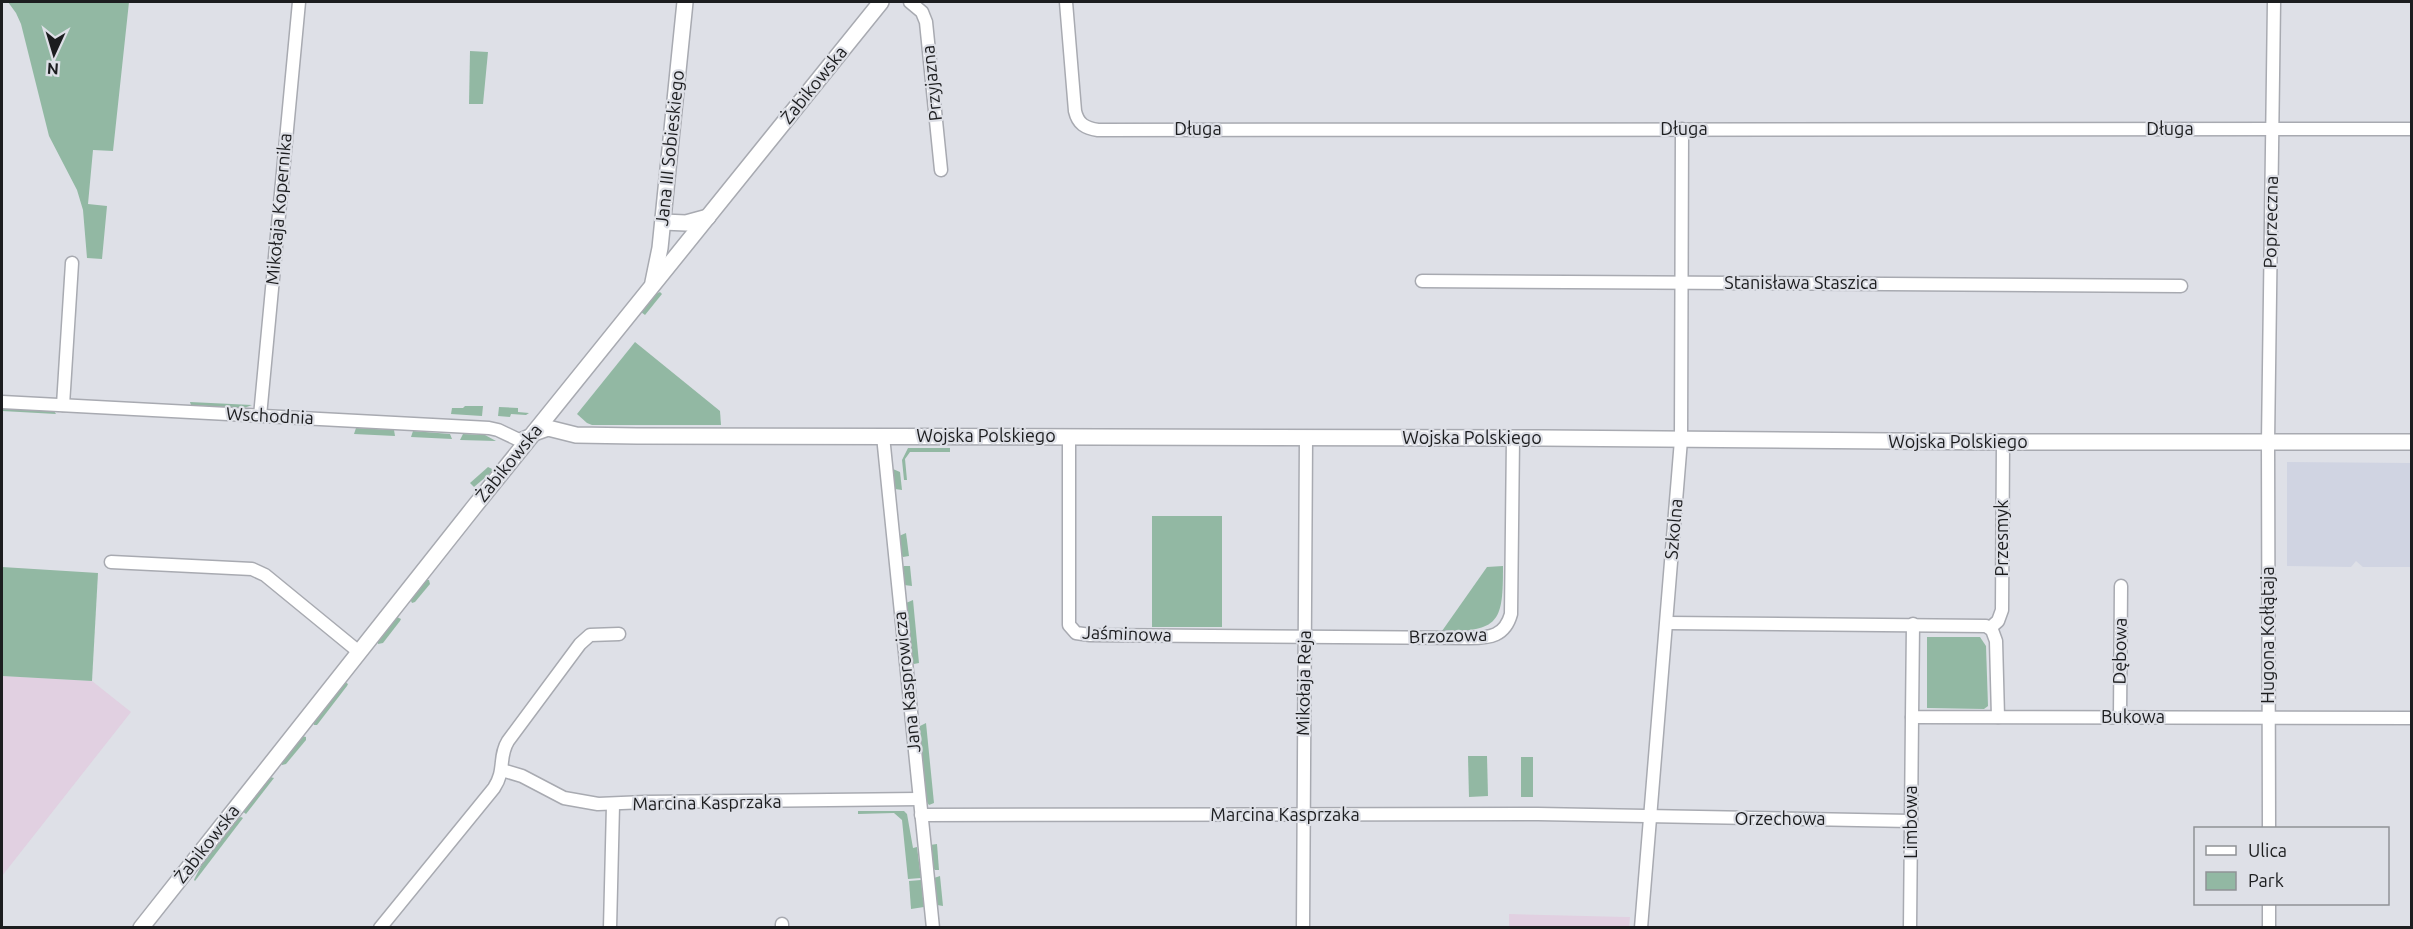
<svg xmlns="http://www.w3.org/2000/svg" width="2413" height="929" font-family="Ubuntu,sans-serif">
<rect width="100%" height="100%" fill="#dee0e7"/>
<!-- commercial -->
<g fill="#e1d0e1">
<polygon points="2,676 92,681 131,712 2,876"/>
<polygon points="1509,914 1626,917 1630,917 1629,927 1509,928"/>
</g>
<!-- built -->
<polygon fill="#d0d4e2" points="2287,462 2411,463 2411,567 2363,567 2356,561 2351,567 2287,566"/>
<!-- green -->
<g fill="#92b8a3">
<polygon points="8,2 129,2 113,151 93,150 88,204 107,206 102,259 87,258 83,210 77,190 49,136 21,24 16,13"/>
<polygon points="470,51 488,52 483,104 469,104"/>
<polygon points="660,292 662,294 645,315 641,312 654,295"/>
<polygon points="635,342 720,411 721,425 592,425 587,423 577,414"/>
<polygon points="190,402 252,405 244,408 191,405"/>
<polygon points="465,406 483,406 482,416 451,414 452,408 463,408"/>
<polygon points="499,407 518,408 518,412 529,413 526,415 511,414 510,417 498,416"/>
<polygon points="2,408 54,411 56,414 2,411"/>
<polygon points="356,428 394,430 395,436 354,434"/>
<polygon points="413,431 450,434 452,439 411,437"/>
<polygon points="463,434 485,435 496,441 460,440"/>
<polygon points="908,448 950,448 950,452 910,452 905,459 907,480 904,480 902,460"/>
<polygon points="488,467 494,470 474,487 470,483"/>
<polygon points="893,469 900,472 902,490 895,489"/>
<rect x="1152" y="516" width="70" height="111"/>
<polygon points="906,533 909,556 903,557 901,555 899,536"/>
<polygon points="904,566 910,566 912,586 904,585 902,568"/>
<path d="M 1503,566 C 1503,621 1500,632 1442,631 L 1487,567 Z"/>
<polygon points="2,567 98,573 92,681 2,676"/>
<polygon points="425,580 429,580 430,584 415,602 412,603 410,599"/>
<polygon points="913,600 919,663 914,664 912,662 906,603"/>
<polygon points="397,617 401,619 400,621 383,643 378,644 378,640"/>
<polygon points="1927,637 1980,637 1986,646 1988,706 1984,709 1927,708"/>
<polygon points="345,682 348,684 347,686 317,725 314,725 313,721"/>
<polygon points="926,723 934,803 929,805 926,801 918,727"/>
<polygon points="302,736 306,737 306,740 286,764 282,765 282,762"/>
<polygon points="1468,756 1487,756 1488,796 1469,797"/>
<rect x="1521" y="757" width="12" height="40"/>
<polygon points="270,777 274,778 246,814 242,811"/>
<polygon points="858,811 904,811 907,814 913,848 917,847 921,878 908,879 902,820 894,813 858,814"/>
<path d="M 241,817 L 243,818 L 195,881 L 194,880 C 202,863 224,823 241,817 Z"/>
<polygon points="937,844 939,870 935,870 933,868 930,845"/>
<polygon points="940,876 943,906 937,905 934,878"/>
<polygon points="921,880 924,907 911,909 909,881"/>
</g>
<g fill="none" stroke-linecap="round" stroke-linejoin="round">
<!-- minor casing -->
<g stroke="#a8aab1" stroke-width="15">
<g id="minor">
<polyline points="910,2 922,12 926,22 941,170"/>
<path d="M 1066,2 L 1075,111 C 1078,124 1085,128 1098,130 L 2412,129"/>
<polyline points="1422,281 2181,286"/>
<polyline points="2,402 489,428 498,430 519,440 533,434"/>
<polyline points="63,405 72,263"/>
<polyline points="260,416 299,2"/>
<polyline points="883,436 933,928"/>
<path d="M 1069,437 L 1069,625 L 1076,633 L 1090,635 L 1470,638 C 1490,638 1505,636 1511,614 L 1513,438"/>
<polyline points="111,562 252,569 265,575 359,652"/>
<polyline points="1667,623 1986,626 1992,630 1996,641 1998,717"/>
<polyline points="1913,624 1912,717 2412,718"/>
<polyline points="1990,628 1998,621 2002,610 2003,442"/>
<polyline points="2120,717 2121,586"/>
<polyline points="502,770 522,776 564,798 598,804 645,802 919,799"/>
<polyline points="921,815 1538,814 1911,821"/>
<polyline points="2269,828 2268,442 2274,2"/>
<polyline points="2269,904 2269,928"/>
<polyline points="782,924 782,928"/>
<path d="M 380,928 L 494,788 C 506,770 498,757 508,741 L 580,644 L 590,635 L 619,634"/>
<polyline points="610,928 613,805"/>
<polyline points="1303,928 1306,438"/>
<polyline points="1641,928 1681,440 1682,129"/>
<polyline points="1910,928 1912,717"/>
</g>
</g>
<!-- tertiary casing -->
<g stroke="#a8aab1" stroke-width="18">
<g id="tertiary">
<polyline points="663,222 686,223 708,217"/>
<polyline points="653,282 660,248 685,2"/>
<polyline points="534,433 548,428 576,435 637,436 1543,438 2003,442 2412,442"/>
<polyline points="141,928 474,507 881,2"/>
</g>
</g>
<!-- minor -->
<use href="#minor" stroke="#fff" stroke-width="12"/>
<!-- tertiary -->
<use href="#tertiary" stroke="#fff" stroke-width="15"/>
</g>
<g text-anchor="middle" stroke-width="4.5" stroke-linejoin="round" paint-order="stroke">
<!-- street labels -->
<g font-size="18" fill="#1c1d1f" stroke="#dee0e7">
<text transform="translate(932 83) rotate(-96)" y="6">Przyjazna</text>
<text transform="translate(814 85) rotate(-51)" y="6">Żabikowska</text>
<text x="1198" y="135">Długa</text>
<text x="1684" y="135">Długa</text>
<text x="2170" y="135">Długa</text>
<text transform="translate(670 148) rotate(-84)" y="6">Jana III Sobieskiego</text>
<text transform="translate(279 209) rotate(-85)" y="6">Mikołaja Kopernika</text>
<text transform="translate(2271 222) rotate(-89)" y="6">Poprzeczna</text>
<text x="1801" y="289">Stanisława Staszica</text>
<text transform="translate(270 416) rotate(3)" y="6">Wschodnia</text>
<text x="986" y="442">Wojska Polskiego</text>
<text x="1472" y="444">Wojska Polskiego</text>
<text x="1958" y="448">Wojska Polskiego</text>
<text transform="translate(509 463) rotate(-51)" y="6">Żabikowska</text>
<text transform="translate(1674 529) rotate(-85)" y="6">Szkolna</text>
<text transform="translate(2002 538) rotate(-90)" y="6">Przesmyk</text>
<text transform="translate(1127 634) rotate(2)" y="6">Jaśminowa</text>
<text transform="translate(2268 635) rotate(-90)" y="6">Hugona Kołłątaja</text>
<text transform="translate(1448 636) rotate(-2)" y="6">Brzozowa</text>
<text transform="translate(2120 651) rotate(-89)" y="6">Dębowa</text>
<text transform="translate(907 682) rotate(-96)" y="6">Jana Kasprowicza</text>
<text transform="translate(1304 683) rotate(-89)" y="6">Mikołaja Reja</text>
<text x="2133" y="723">Bukowa</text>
<text transform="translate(707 803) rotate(-1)" y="6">Marcina Kasprzaka</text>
<text x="1285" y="821">Marcina Kasprzaka</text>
<text x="1780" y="825">Orzechowa</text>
<text transform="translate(1911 822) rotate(-90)" y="6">Limbowa</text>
<text transform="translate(207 844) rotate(-52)" y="6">Żabikowska</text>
</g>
</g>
<!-- border -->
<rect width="2413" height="929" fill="none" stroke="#1c1d1f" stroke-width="6"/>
<!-- legend -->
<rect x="2194" y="827" width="195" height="78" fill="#dee0e7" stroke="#909297" stroke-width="1.5"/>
<rect x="2206" y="846" width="30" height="9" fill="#ffffff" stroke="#909297" stroke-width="1.5"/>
<text x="2248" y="857" font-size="18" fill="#1c1d1f">Ulica</text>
<rect x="2206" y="872" width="30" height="18" fill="#92b8a3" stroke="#909297" stroke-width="1.5"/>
<text x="2248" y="887" font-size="18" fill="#1c1d1f">Park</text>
<!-- north arrow -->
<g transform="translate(54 54) rotate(184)" stroke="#dee0e7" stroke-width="4.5" paint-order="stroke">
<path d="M0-4.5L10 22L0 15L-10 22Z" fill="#1c1d1f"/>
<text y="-9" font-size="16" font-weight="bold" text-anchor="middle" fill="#1c1d1f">N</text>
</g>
</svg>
